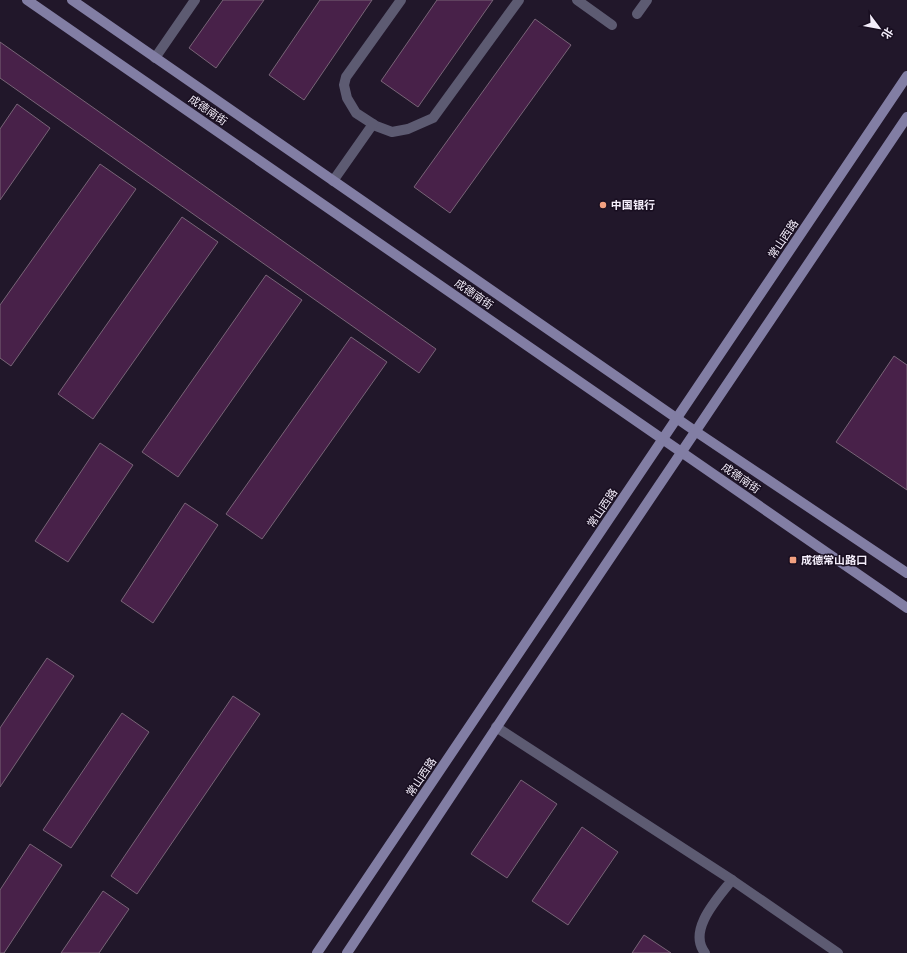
<svg xmlns="http://www.w3.org/2000/svg" width="907" height="953" font-family="'Work Sans','Noto Sans SC',sans-serif">
<rect width="100%" height="100%" fill="#21172a"/>
<!-- building -->
<g fill="#482149" stroke="#786477">
<polygon points="223,0 264,0 216,68 189,48"/>
<polygon points="320,0 372,0 304,100 269,75"/>
<polygon points="437,0 493,0 418,107 381,81"/>
<polygon points="535,19 571,45 450,213 414,187"/>
<polygon points="0,42 436,349 419,373 0,78"/>
<polygon points="17,104 50,128 0,200 0,129"/>
<polygon points="100,164 136,189 11,366 0,358 0,305"/>
<polygon points="182,217 218,242 93,419 58,394"/>
<polygon points="266,275 302,300 178,477 142,452"/>
<polygon points="351,337 387,362 262,539 226,514"/>
<polygon points="894,356 907,365 907,490 836,442"/>
<polygon points="100,443 133,465 68,562 35,541"/>
<polygon points="185,503 218,525 153,623 121,601"/>
<polygon points="47,658 74,676 0,787 0,728"/>
<polygon points="233,696 260,714 137,894 111,876"/>
<polygon points="122,713 149,732 71,848 43,830"/>
<polygon points="521,780 557,804 507,878 471,854"/>
<polygon points="582,827 618,852 568,925 532,901"/>
<polygon points="30,844 62,865 4,953 0,953 0,890"/>
<polygon points="103,891 129,909 99,953 61,953"/>
<polygon points="644,935 671,953 632,953"/>
</g>
<g fill="none" stroke-linecap="round" stroke-linejoin="round">
<!-- service -->
<g stroke="#5d5b72" stroke-width="10">
<polyline points="401,0 346,77 344,85 347,98 356,113 376,126 392,132 408,129 433,118 519,0"/>
<polyline points="577,0 612,25"/>
<polyline points="637,14 647,0"/>
<polyline points="333,181 373,124"/>
<path d="M 705,953 C 687,930 718,898 732,880"/>
</g>
<!-- minor -->
<g stroke="#5d5b72" stroke-width="10">
<polyline points="155,58 195,0"/>
<polyline points="496,727 732,880 838,953"/>
</g>
<!-- secondary -->
<g stroke="#827ea4" stroke-width="10">
<polyline points="27,0 907,608"/>
<polyline points="72,0 695,431 907,573"/>
<polyline points="317,953 907,76"/>
<polyline points="347,953 516,698 907,117"/>
</g>
</g>
<!-- markers -->
<g fill="#f2a080" stroke="#180e20" stroke-width="1.5">
<circle cx="603" cy="205" r="4"/>
<rect x="789" y="556" width="8" height="8" rx="2"/>
</g>
<g text-anchor="middle" stroke-width="3" stroke-linejoin="round" paint-order="stroke">
<!-- street labels -->
<g font-size="11" fill="#f4eefb" stroke="#180e20">
<text transform="translate(208 110) rotate(35)" y="4">成德南街</text>
<text transform="translate(783 239) rotate(-56)" y="4">常山西路</text>
<text transform="translate(474 294) rotate(35)" y="4">成德南街</text>
<text transform="translate(741 478) rotate(35)" y="4">成德南街</text>
<text transform="translate(602 508) rotate(-56)" y="4">常山西路</text>
<text transform="translate(421 777) rotate(-56)" y="4">常山西路</text>
</g>
<!-- poi labels -->
<g font-size="11" font-weight="bold" fill="#f4eefb" stroke="#180e20" text-anchor="start">
<text x="611" y="209">中国银行</text>
<text x="801" y="564">成德常山路口</text>
</g>
</g>
<!-- north arrow -->
<g transform="translate(879 28) rotate(122)" stroke="#180e20" stroke-width="3" paint-order="stroke">
<path d="M0-3L7 15L0 10L-7 15Z" fill="#f4eefb"/>
<text y="-6" font-size="11" font-weight="bold" text-anchor="middle" fill="#f4eefb">北</text>
</g>
</svg>
